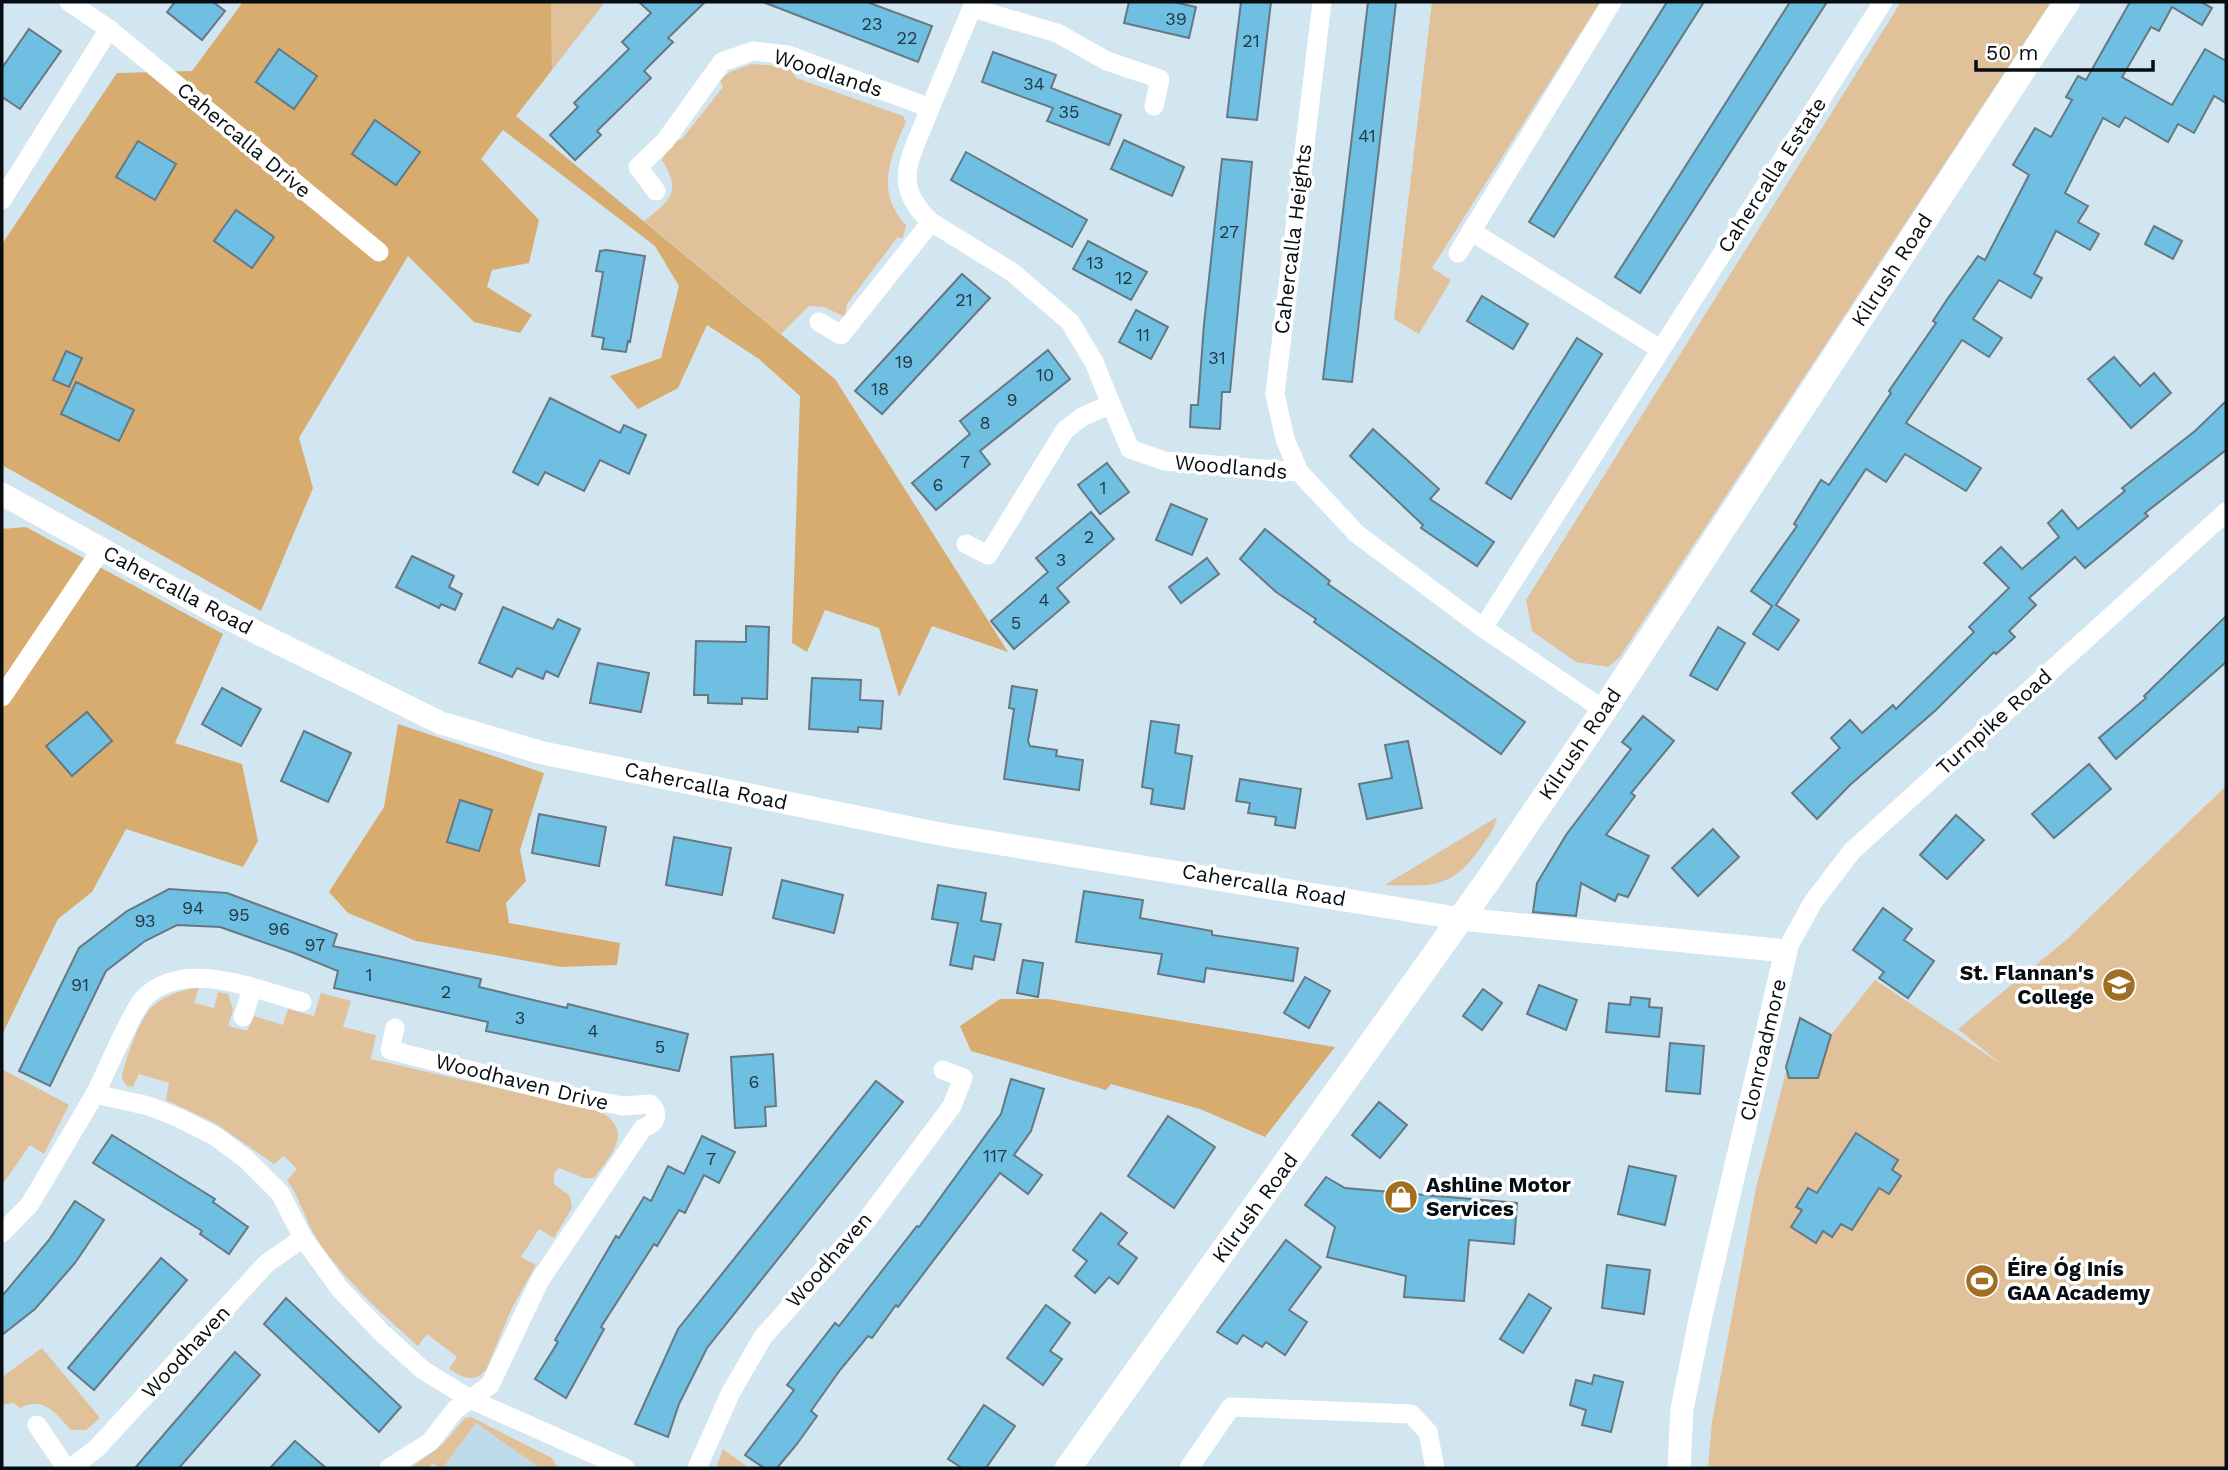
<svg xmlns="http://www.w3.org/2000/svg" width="2228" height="1470" font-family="'Work Sans',sans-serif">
<rect width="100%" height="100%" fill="#d1e6f0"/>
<!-- built -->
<polygon fill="#bedbe9" points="476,1423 540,1468 443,1468"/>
<!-- green -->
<g fill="#e0c199">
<polygon points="551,2 605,2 552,70"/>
<polygon points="1432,2 1600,2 1432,268 1451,280 1419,334 1394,319"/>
<polygon points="1901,2 2051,2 1619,658 1608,667 1576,662 1532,631 1526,600"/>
<path d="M 752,64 L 789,67 L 796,78 L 903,116 L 906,122 C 890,157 875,193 906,225 L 903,238 L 897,238 L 847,304 L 845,317 L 824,307 L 809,306 L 781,334 L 644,221 C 671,200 682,192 662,160 L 671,143 L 682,139 L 723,87 L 720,80 L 730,72 Z"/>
<polygon points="2226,786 2226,1468 1708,1468 1712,1422 1756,1188 1800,1018 1831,1035 1875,980 2001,1064 1958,1029 2066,940"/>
<path d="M 1497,817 C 1494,831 1486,840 1478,851 C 1450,890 1429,886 1385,885 Z"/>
<path d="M 199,988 L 194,1003 L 214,1008 L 218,992 L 228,994 L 233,1010 L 228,1026 L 247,1031 L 254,1016 L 283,1025 L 288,1009 L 314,1016 L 321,993 L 351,1001 L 343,1027 L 376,1035 L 371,1059 L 599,1111 C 635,1131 612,1154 594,1178 L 584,1178 L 559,1168 L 554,1173 L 554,1184 L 570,1196 L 572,1208 L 554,1238 L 539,1229 L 521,1257 L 536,1265 L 511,1310 L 486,1370 C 473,1384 463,1377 449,1369 L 457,1357 L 427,1334 L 418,1346 C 386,1318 335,1271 314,1234 C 304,1216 299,1197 287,1180 L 297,1169 L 284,1156 L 274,1164 L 215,1123 L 166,1100 L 169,1083 L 139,1074 L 133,1087 L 127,1086 L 122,1079 C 123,1064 141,1016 152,1007 C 165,995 183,989 199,988 Z"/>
<polygon points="2,1069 69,1105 44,1154 30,1145 2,1185"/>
<path d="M 42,1348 L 100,1418 L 86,1430 L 71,1430 C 56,1414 44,1395 20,1408 L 14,1403 L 2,1405 L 2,1377 Z"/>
<polygon points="471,1417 552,1458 558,1468 540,1468 476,1423 443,1468 432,1464 429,1468 410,1468 442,1445 465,1418"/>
<polygon points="723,1449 749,1468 716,1468"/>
</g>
<!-- forest -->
<g fill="#d8ab6e">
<polygon points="243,2 551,2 552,70 516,116 835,379 1008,652 932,626 899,697 879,628 825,610 807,652 792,643 800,396 759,359 707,325 678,388 638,409 610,376 661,358 679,286 655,246 503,130 481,159 539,220 529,263 492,270 487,287 532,315 520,333 474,322 408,256 299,438 313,488 261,611 2,465 2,244 117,73 192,71"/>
<polygon points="26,527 223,634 175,743 242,764 258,841 243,867 126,829 92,892 58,919 2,1035 2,529"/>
<polygon points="398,724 544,773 520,850 526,881 506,903 509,923 620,943 617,965 561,967 416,941 348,913 329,892 384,807"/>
<polygon points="1000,999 1048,999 1335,1047 1265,1137 1200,1109 1111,1084 1106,1090 971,1051 960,1026"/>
</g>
<!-- building -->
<g fill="#6ebfe2" stroke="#667881" stroke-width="2">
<polygon points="175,2 213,2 225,11 202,40 167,12"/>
<polygon points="639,2 705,2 668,38 673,42 644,71 651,78 597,131 601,135 575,160 550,135 578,107 574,103 629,49 622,42 651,13"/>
<polygon points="763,2 867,2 932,26 918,62"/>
<polygon points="1129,2 1173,2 1196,7 1189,38 1124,23"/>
<polygon points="1241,2 1271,2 1257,120 1227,117"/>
<polygon points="1368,2 1396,2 1352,382 1323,379"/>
<polygon points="1667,2 1704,2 1554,237 1529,222"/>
<polygon points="1790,2 1827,2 1640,293 1615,277"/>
<polygon points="2130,2 2201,2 2212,8 2202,25 2172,7 2159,31 2151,27 2122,77 2172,105 2205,49 2226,61 2226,103 2214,96 2194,133 2178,124 2168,142 2125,117 2119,127 2103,118 2065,193 2088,206 2078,222 2099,234 2090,250 2056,231 2034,274 2042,278 2031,298 1999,280 1973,319 2002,338 1989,357 1962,340 1906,423 1981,468 1966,491 1905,454 1886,482 1866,469 1776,605 1799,620 1778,650 1753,634 1772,606 1751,591 1797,526 1794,524 1821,480 1829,485 1891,393 1889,391 1936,323 1933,321 1946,301 1978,256 1985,260 2029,175 2013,165 2035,128 2051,137 2072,100 2066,97 2078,76 2086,80"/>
<polygon points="29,29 61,51 20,109 2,97 2,68"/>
<polygon points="279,49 317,76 294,109 256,82"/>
<polygon points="993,52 1056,75 1051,88 1121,115 1109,145 1047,121 1053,108 982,82"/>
<polygon points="375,120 420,152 396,185 352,154"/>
<polygon points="1124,140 1184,167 1172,196 1111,169"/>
<polygon points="138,141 176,164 155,200 116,177"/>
<polygon points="966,152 1087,220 1072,247 951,180"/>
<polygon points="1222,159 1252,162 1230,392 1222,392 1220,429 1190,427 1191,405 1198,405 1204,324"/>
<polygon points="236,210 274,237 252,268 214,241"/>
<polygon points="2154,226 2182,241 2173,259 2145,244"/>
<polygon points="1088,241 1147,272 1131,300 1073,269"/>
<polygon points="607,250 645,256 630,342 628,341 626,352 602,349 604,338 592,336 603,272 596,271 600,251"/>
<polygon points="962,274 990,298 882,414 855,391"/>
<polygon points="1482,296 1528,324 1513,349 1467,321"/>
<polygon points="1136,310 1168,327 1151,359 1119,342"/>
<polygon points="1577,338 1602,354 1511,499 1486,483"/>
<polygon points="1048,350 1070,379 980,451 990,464 936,510 912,483 970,434 960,421"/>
<polygon points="66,351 82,358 69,387 53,380"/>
<polygon points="2114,357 2140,386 2154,373 2171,393 2131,428 2088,379"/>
<polygon points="76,382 134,410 119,441 61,414"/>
<polygon points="550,398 620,433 624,425 646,435 629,474 600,460 584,491 545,472 538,485 513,472"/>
<polygon points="2226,401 2226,450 2145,513 2148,516 2085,568 2075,557 2029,598 2036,605 2009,631 2015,637 1996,654 1994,652 1936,710 1850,785 1817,819 1792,793 1840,748 1831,738 1850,720 1862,733 1893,705 1896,709 1974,632 1969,627 2009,588 1984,563 2001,547 2022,569 2059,537 2048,523 2062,510 2078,529 2125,491 2122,488 2195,431"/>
<polygon points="1373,429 1439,489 1430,499 1494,542 1477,566 1421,528 1423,525 1350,456"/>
<polygon points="1107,463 1129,492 1100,514 1078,485"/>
<polygon points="1171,504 1207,519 1192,555 1156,540"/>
<polygon points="1091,512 1114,539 1057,588 1069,602 1014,649 991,621 1048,572 1036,558"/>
<polygon points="1265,529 1330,581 1328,584 1525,722 1501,754 1314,622 1316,619 1276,592 1240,559"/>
<polygon points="412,556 454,576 449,587 462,594 455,610 441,604 439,608 396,587"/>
<polygon points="1207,558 1219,574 1181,603 1169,587"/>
<polygon points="503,607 553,629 558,619 580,629 558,677 546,671 543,679 517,668 512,677 479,663"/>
<polygon points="2226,616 2226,662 2116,759 2099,738 2146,698 2144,696"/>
<polygon points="746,626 769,627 767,699 742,698 742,704 708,703 708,695 694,695 696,641 746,642"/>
<polygon points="1718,627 1745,643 1717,690 1690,675"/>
<polygon points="598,663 649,673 641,712 590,703"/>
<polygon points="812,678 861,680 860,700 883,701 881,729 858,727 858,732 809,729"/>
<polygon points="1012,686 1037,690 1028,741 1030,746 1057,750 1056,756 1083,760 1079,790 1004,779 1014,709 1009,708"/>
<polygon points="222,688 261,709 241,746 202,724"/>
<polygon points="87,712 112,741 72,776 46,746"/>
<polygon points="1643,716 1674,741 1631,793 1635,796 1606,835 1649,856 1628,897 1618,894 1615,901 1581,883 1576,916 1533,912 1537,883 1566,835 1631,749 1622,742"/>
<polygon points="1151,721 1179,725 1175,753 1192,756 1184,809 1151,804 1153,789 1142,787"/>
<polygon points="304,731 351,753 328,802 281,781"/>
<polygon points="1408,741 1422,808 1367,819 1359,784 1392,778 1385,745"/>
<polygon points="2089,764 2111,789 2054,838 2032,814"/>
<polygon points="1240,779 1301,789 1295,828 1275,825 1276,817 1248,813 1250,803 1236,801"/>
<polygon points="460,800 492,810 479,851 447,842"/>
<polygon points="539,814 606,827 599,866 532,853"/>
<polygon points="1956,815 1984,840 1947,879 1920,855"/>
<polygon points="1713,829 1739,857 1698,896 1672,868"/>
<polygon points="674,837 731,848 722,895 666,885"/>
<polygon points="782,880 843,895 834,933 773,918"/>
<polygon points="938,885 986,893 981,921 1001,924 994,960 974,956 972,969 950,965 958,923 932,919"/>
<polygon points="169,889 227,893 337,934 333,946 481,979 479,987 567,1008 568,1004 688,1034 679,1071 486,1031 488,1022 334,988 338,971 294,953 220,927 177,925 145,941 106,971 50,1086 19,1071 79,948 127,911"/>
<polygon points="1084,891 1143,900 1140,918 1212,931 1212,935 1298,948 1293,981 1206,968 1204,982 1158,974 1162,954 1076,942"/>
<polygon points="1883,908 1912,929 1904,940 1934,961 1908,998 1879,978 1884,972 1853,950"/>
<polygon points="1023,960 1043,963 1038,997 1017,993"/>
<polygon points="1305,977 1330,991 1309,1028 1284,1013"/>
<polygon points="1539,985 1577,1000 1566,1030 1527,1014"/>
<polygon points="1483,989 1502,1003 1482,1030 1463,1016"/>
<polygon points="1631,997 1650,999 1649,1007 1662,1008 1659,1037 1606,1032 1609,1003 1630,1005"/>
<polygon points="1800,1018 1831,1035 1818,1078 1789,1078 1786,1067"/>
<polygon points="1670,1043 1704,1046 1700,1094 1666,1091"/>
<polygon points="773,1054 776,1106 765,1107 766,1126 735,1128 731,1057"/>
<polygon points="1011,1079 1044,1089 1031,1131 1014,1155 1042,1175 1028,1194 1000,1173 898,1307 896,1305 872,1338 868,1336 840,1370 811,1411 817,1416 797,1444 777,1468 764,1468 745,1455 794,1390 787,1385 835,1323 839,1326 917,1226 919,1227 1001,1114"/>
<polygon points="876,1081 903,1102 707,1348 679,1404 668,1437 635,1424 678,1329"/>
<polygon points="1379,1102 1407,1125 1380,1158 1352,1135"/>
<polygon points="1168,1116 1215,1147 1174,1208 1128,1176"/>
<polygon points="1856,1133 1898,1160 1892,1170 1901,1176 1889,1194 1879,1188 1852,1230 1841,1224 1832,1237 1823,1231 1816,1243 1791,1227 1802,1210 1796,1207 1808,1188 1817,1193"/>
<polygon points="112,1135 215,1199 213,1202 248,1227 229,1254 200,1234 202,1231 93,1163"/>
<polygon points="702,1136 735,1152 719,1183 704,1175 685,1213 679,1210 657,1246 654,1244 601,1327 604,1329 566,1398 535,1379 558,1342 555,1340 616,1236 619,1238 644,1197 651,1201 668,1166 684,1174"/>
<polygon points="1629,1166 1676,1176 1665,1225 1618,1214"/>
<polygon points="1326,1177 1345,1188 1517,1203 1514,1244 1469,1240 1464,1301 1404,1297 1406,1276 1327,1257 1335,1227 1305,1205"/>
<polygon points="75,1201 104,1220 75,1263 35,1309 2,1335 2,1296 49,1240"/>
<polygon points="1101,1213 1127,1233 1118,1244 1137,1258 1118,1284 1109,1277 1095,1293 1075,1276 1087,1261 1073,1250"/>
<polygon points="1286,1240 1321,1267 1289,1310 1307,1322 1285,1355 1266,1342 1262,1347 1243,1335 1237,1344 1217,1332"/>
<polygon points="161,1258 187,1280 94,1390 68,1368"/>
<polygon points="1607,1265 1650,1270 1644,1314 1602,1308"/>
<polygon points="1529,1294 1551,1308 1523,1353 1500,1339"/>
<polygon points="286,1298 401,1407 379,1432 264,1324"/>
<polygon points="1046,1305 1070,1323 1050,1351 1062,1359 1043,1385 1007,1358"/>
<polygon points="235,1352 260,1375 179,1468 135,1468"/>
<polygon points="1594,1375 1623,1382 1611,1432 1582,1425 1586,1410 1570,1405 1576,1380 1592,1384"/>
<polygon points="984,1405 1015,1426 986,1468 962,1468 948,1459"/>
<polygon points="295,1441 326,1468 270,1468"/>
</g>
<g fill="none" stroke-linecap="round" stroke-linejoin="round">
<!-- minor -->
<g stroke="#fff" stroke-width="19">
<polyline points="1322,2 1275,394 1285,439 1299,472 1357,534 1483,628 1604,710"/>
<polyline points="109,29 379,252"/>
<polyline points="930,108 972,8 1057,33 1107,61 1160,79 1154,106"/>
<path d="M 656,191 L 638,167 L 665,141 L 722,62 L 753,51 L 788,55 L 930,108 C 913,155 888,183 931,222"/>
<polyline points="2,200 109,29 69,2"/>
<polyline points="1471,231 1660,349"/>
<polyline points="1458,253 1612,2"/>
<polyline points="819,322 841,335 931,222 1012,272 1070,322 1094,362 1111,404 1082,417 1065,430 988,555 966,544"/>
<polyline points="1111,404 1130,449 1165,461 1299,472"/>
<polyline points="1483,628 1883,2"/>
<polyline points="2,697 101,550"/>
<polyline points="1786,951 1813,902 1852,851 2226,512"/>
<polyline points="243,1017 252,989"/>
<path d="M 95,1094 C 105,1075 133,1008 145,997 C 186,958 256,990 302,1002"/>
<polyline points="2,1233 30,1204 95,1094 149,1106 179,1118 215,1136 246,1159 280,1193 303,1238 340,1289 382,1333 423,1370 470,1399 625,1468"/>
<polyline points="37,1425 66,1468"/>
<polyline points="71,1468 97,1448 267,1263 303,1238"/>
<path d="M 389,1468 L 430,1442 L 455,1410 L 490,1385 L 540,1280 L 643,1128 C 656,1124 660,1114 650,1104 L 623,1106 L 571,1096 L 390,1050 L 395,1028"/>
<polyline points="697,1468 731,1392 763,1337 863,1225 952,1106 963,1078 943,1070"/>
<polyline points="1189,1468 1231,1407 1411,1414 1428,1432 1435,1468"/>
</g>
<!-- tertiary -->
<polyline stroke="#fff" stroke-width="23" points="2,494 215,612 441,723 543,753 940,834 1462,919 1786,951 1701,1315 1682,1409 1679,1468"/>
<!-- secondary -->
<polyline stroke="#fff" stroke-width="26" points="1068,1468 1489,879 1604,710 2067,2"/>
</g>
<!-- icons -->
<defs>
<g id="school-disc" transform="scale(1.75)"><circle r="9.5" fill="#a06f24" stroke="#fff"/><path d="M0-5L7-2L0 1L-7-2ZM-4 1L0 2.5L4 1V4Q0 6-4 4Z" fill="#fff"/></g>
<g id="shop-disc" transform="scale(1.75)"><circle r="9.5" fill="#a06f24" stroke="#fff"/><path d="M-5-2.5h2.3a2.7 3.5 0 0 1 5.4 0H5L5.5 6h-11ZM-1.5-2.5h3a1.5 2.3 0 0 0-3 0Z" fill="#fff"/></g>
<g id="stadium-disc" transform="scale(1.75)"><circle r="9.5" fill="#a06f24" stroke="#fff"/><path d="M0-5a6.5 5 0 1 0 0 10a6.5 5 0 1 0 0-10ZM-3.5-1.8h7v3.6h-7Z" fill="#fff"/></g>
</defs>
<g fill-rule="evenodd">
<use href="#school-disc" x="2119" y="985"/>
<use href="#shop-disc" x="1401" y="1197"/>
<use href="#stadium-disc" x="1982" y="1281"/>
</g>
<g text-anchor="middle" stroke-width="7" stroke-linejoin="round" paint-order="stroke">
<!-- number labels -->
<g font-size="18" fill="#213a45">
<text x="1176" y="25">39</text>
<text x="872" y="30">23</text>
<text x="907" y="44">22</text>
<text x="1251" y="47">21</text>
<text x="1034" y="90">34</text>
<text x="1069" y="118">35</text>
<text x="1367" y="142">41</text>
<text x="1229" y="238">27</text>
<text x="1095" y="269">13</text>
<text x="1124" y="284">12</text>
<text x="964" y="306">21</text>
<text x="1143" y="341">11</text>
<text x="1217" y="364">31</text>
<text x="904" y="368">19</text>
<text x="1045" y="381">10</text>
<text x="880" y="395">18</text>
<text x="1012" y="406">9</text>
<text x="985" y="429">8</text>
<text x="965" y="468">7</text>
<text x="938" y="491">6</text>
<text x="1103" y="494">1</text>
<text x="1089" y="543">2</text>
<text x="1061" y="566">3</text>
<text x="1044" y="606">4</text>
<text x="1016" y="629">5</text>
<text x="193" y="914">94</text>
<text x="239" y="921">95</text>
<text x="145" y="927">93</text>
<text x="279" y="935">96</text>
<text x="315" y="951">97</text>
<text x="369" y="981">1</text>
<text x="80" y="991">91</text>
<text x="446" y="998">2</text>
<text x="520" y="1024">3</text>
<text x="593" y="1037">4</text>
<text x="660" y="1053">5</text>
<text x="754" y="1088">6</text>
<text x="995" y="1162">117</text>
<text x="711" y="1165">7</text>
</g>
<!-- street labels -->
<g font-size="21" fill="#070d11" stroke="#fff">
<text transform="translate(828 73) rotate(18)" y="7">Woodlands</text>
<text transform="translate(244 140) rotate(40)" y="7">Cahercalla Drive</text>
<text transform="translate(1772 175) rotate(-57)" y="7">Cahercalla Estate</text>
<text transform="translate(1293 239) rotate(-83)" y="7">Cahercalla Heights</text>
<text transform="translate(1892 270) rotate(-57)" y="7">Kilrush Road</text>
<text transform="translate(1231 467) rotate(5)" y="7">Woodlands</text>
<text transform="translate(178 590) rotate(28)" y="7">Cahercalla Road</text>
<text transform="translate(1994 722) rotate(-42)" y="7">Turnpike Road</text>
<text transform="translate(1580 744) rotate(-56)" y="7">Kilrush Road</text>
<text transform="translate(706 786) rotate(12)" y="7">Cahercalla Road</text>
<text transform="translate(1264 885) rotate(10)" y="7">Cahercalla Road</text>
<text transform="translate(1763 1050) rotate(-77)" y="7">Clonroadmore</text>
<text transform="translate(522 1082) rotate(14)" y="7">Woodhaven Drive</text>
<text transform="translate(1255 1208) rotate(-54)" y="7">Kilrush Road</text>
<text transform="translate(829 1260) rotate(-49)" y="7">Woodhaven</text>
<text transform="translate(186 1352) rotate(-47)" y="7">Woodhaven</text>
</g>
<!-- poi labels -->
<g font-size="21" font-weight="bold" fill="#070d11" stroke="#fff" text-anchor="start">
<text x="2094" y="980" text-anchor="end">St. Flannan's<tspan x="2094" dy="24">College</tspan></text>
<text x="1426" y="1192">Ashline Motor<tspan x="1426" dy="24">Services</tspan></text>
<text x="2007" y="1276">Éire Óg Inís<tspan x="2007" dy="24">GAA Academy</tspan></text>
</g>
</g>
<!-- border -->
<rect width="2228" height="1470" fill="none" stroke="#070d11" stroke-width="7"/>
<!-- scale -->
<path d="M1976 60v10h177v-10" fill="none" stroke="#070d11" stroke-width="3.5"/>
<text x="1986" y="60" font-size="21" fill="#070d11" stroke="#ffffff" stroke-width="5" paint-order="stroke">50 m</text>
</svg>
